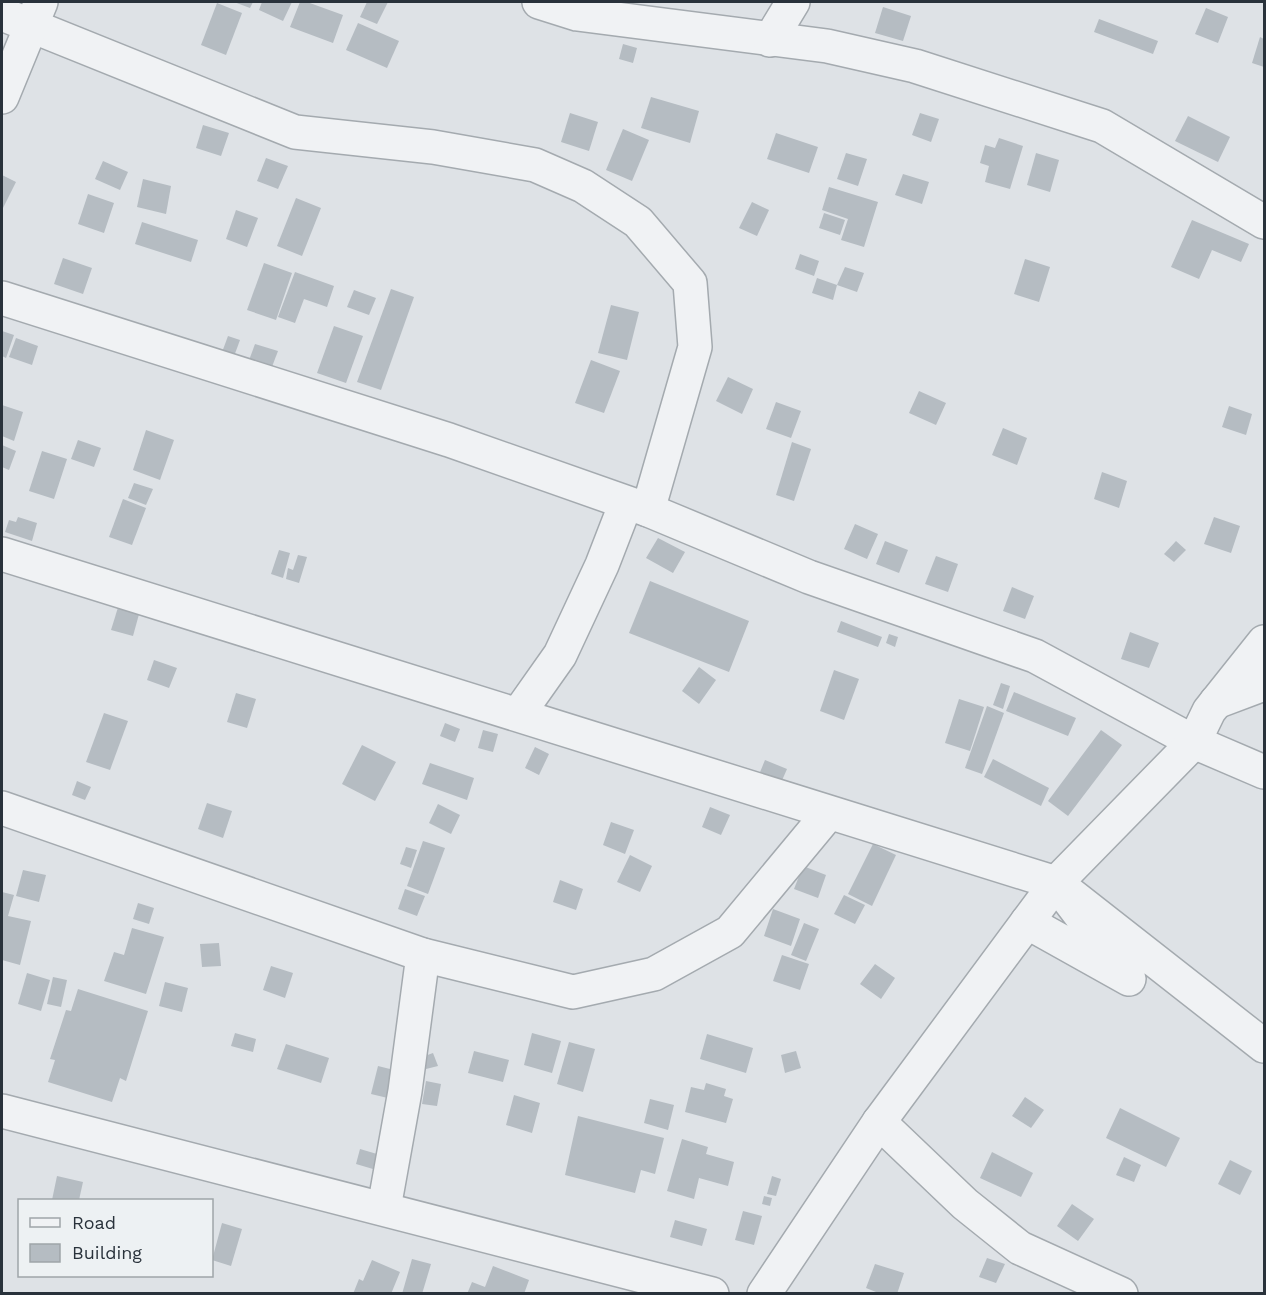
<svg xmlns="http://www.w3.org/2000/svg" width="1266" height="1295" font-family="'Work Sans',sans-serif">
<rect width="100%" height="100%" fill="#dee2e6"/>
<!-- building -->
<g fill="#b5bcc2">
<polygon points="234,2 253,2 250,8"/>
<polygon points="262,2 292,2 283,21 259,10"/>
<polygon points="300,2 307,2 343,15 333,43 290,27"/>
<polygon points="367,2 388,2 377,24 360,17"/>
<polygon points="217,3 242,13 226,55 201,45"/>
<polygon points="883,7 911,16 903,41 875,33"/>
<polygon points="1206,8 1228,17 1218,43 1195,34"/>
<polygon points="1099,19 1158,41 1153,54 1094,32"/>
<polygon points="358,23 399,41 387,68 346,50"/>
<polygon points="1260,37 1264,39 1264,67 1252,63"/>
<polygon points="623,44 637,48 633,63 619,59"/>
<polygon points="651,97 699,111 690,143 641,128"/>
<polygon points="570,113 598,122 589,151 561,142"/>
<polygon points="920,113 939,119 931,142 912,135"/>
<polygon points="1188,116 1230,137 1218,162 1175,141"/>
<polygon points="203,125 229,133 221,156 196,148"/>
<polygon points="623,129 649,140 632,181 606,170"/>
<polygon points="776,133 818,147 809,173 767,159"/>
<polygon points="999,138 1023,146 1010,189 985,182 989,166 980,163 985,145 995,148"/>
<polygon points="846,153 867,159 858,186 837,179"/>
<polygon points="1036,153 1059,160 1050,192 1027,185"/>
<polygon points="266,158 288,166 278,189 257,181"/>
<polygon points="103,161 128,172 120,190 95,179"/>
<polygon points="903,174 929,182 922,204 895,195"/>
<polygon points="2,175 16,182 2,210"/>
<polygon points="143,179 171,186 166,214 137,207"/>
<polygon points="829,187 878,202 864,247 841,240 848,219 822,210"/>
<polygon points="88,194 114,203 104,233 78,224"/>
<polygon points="296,198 321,208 302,256 277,246"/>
<polygon points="752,202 769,210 757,236 739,228"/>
<polygon points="236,210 258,218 247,247 226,239"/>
<polygon points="824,213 845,220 840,235 819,228"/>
<polygon points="1192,220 1249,244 1241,262 1212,250 1199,279 1171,267"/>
<polygon points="142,222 198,240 191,262 135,244"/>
<polygon points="800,254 819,261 814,276 795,269"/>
<polygon points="63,258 92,268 83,294 54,284"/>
<polygon points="1025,259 1050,267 1039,302 1014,294"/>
<polygon points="264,263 292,273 276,320 247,310"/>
<polygon points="845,267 864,273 857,292 837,285 833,300 812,293 817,278 837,285"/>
<polygon points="295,272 334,286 327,307 304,299 295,323 278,317"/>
<polygon points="391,289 414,297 381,390 357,382"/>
<polygon points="354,290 376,298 369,315 347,307"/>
<polygon points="611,305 639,312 627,360 598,353"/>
<polygon points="334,326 363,336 346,383 317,373"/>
<polygon points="2,331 14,335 6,358 2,356"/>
<polygon points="228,336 240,340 233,359 221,355"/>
<polygon points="16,338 38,346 32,365 9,357"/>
<polygon points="255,344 278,351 270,372 248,363"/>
<polygon points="591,360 620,371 604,413 575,403"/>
<polygon points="728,377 753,389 742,414 716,401"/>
<polygon points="919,391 946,403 936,425 909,413"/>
<polygon points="776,402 801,411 791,438 766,429"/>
<polygon points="2,405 23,412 14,441 2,436"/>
<polygon points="1229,406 1252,414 1246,435 1222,427"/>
<polygon points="1003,428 1027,438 1017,465 992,455"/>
<polygon points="146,430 174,440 160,480 133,470"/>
<polygon points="78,440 101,448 94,467 71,459"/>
<polygon points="792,442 811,449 794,501 776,495"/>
<polygon points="2,445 16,451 9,470 2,467"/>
<polygon points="42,451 67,459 54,499 29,491"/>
<polygon points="1102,472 1127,481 1119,508 1094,499"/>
<polygon points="134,483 153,489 146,505 128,498"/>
<polygon points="123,499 146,508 132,545 109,537"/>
<polygon points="18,517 37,523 32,541 5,532 9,520 16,522"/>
<polygon points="1214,517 1240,526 1231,553 1204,544"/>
<polygon points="855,524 878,534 867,559 844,549"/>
<polygon points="658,538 685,552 673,573 646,558"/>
<polygon points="885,541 908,550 899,573 876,564"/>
<polygon points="1176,541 1186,550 1174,562 1164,554"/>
<polygon points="279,550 290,553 283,578 271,574"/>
<polygon points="298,555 307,557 299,583 286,579 288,568 293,570"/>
<polygon points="936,556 958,564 948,592 925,584"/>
<polygon points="650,581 749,621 729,672 629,633"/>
<polygon points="1012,587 1034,596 1025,619 1003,611"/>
<polygon points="120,601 141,607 133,636 111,630"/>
<polygon points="841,621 882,637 878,647 837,632"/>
<polygon points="1130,632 1159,643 1149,668 1121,659"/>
<polygon points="889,634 898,637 895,647 886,643"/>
<polygon points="154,660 177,668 169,688 147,680"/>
<polygon points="699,667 716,680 699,704 682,691"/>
<polygon points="834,670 859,679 844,720 820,711"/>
<polygon points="1001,683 1010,686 1003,709 993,705"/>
<polygon points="1014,692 1076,718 1068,736 1006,711"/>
<polygon points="236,693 256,699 247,728 227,722"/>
<polygon points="959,699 984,707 970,751 945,743"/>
<polygon points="987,706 1004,713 982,774 965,768"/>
<polygon points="104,713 128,721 110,770 86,762"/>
<polygon points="445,723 460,729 455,742 440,736"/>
<polygon points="483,730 498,734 493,752 478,748"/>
<polygon points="1101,730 1122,745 1068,816 1048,801"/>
<polygon points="362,745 396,762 375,801 342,784"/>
<polygon points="535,747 549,754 539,775 525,768"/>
<polygon points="993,759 1049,788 1041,806 984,777"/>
<polygon points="765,760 787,769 780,785 758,777"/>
<polygon points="430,763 474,778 467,800 422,784"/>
<polygon points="77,781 91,787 85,800 72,795"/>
<polygon points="207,803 232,811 223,838 198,829"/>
<polygon points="438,804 460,815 451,834 429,823"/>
<polygon points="710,807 730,815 721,835 702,827"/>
<polygon points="611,822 634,830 625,854 603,845"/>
<polygon points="423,841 445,848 428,894 407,886"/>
<polygon points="873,844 896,855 872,906 848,894"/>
<polygon points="406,847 417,850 411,868 400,864"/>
<polygon points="630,855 652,866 640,892 617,882"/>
<polygon points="803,866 826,875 818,898 794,889"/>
<polygon points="23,870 46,875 39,902 16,896"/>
<polygon points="560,880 583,889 576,910 553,902"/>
<polygon points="405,889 425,896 417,916 398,909"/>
<polygon points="2,892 14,895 8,916 31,921 20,965 2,960"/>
<polygon points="844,895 865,905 855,924 834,914"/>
<polygon points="138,903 154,908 149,924 133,919"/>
<polygon points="773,909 800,919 791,946 764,936"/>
<polygon points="804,923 819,929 806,961 791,955"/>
<polygon points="132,928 164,937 146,994 104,981 114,952 124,955"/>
<polygon points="219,943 221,966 202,967 200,944"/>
<polygon points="782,955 809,964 800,990 773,981"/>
<polygon points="875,964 895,978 881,999 860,984"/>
<polygon points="271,966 293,973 285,998 263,990"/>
<polygon points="27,973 50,980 41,1011 18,1004"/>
<polygon points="53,977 67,980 61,1007 47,1004"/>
<polygon points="165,982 188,988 182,1012 159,1006"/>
<polygon points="78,989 148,1011 126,1081 120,1078 112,1102 48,1082 55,1060 50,1059 66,1010 71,1011"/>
<polygon points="235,1033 256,1039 253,1052 231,1046"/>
<polygon points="532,1033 561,1041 552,1073 524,1065"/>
<polygon points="707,1034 753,1048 746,1073 700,1059"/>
<polygon points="569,1042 595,1049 583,1092 557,1084"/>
<polygon points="286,1044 329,1058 321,1083 277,1069"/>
<polygon points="474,1051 509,1060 503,1082 468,1073"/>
<polygon points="796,1051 801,1068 785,1073 781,1055"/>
<polygon points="433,1053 438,1066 426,1069 422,1057"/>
<polygon points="378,1066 398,1071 392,1099 371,1094"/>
<polygon points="426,1081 441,1084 437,1106 422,1104"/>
<polygon points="706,1083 726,1089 724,1096 733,1099 726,1123 685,1112 691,1087 704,1090"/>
<polygon points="514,1095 540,1103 532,1133 506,1125"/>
<polygon points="1025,1097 1044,1110 1031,1128 1012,1116"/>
<polygon points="650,1099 674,1105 668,1130 644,1123"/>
<polygon points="1120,1108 1180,1138 1166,1167 1106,1138"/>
<polygon points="578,1116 664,1138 655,1174 641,1170 635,1193 565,1175"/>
<polygon points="682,1139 708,1147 706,1154 734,1162 728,1186 699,1178 694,1199 667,1191"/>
<polygon points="360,1149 377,1154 373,1169 356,1164"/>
<polygon points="992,1152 1033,1173 1021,1197 980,1178"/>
<polygon points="1124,1157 1141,1165 1134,1182 1116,1175"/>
<polygon points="1230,1160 1252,1171 1240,1195 1218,1184"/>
<polygon points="57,1176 83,1182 79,1200 52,1200"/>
<polygon points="772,1176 781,1179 776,1196 767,1194"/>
<polygon points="764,1196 772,1198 770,1206 762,1204"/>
<polygon points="1072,1204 1094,1219 1078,1241 1057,1226"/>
<polygon points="743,1211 762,1216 754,1245 735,1240"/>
<polygon points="675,1220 707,1229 702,1246 670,1237"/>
<polygon points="222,1223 242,1229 231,1266 212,1260"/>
<polygon points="987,1258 1005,1264 996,1283 979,1277"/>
<polygon points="412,1259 431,1264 422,1294 402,1294"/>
<polygon points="372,1260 400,1272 391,1294 353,1294 359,1279 363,1281"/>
<polygon points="875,1264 904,1273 897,1294 881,1294 866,1288"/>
<polygon points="493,1266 529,1280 524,1294 467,1294 472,1282 485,1287"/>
</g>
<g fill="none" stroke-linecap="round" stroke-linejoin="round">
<!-- minor casing -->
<g stroke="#a4aaaf" stroke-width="36">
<g id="minor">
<polyline points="539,2 577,14 827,46 915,66 1102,126 1264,222"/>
<polyline points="2,14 295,132 433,147 535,165 583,186 638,222 690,283 695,347 648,510"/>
<polyline points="770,40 793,2"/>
<polyline points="2,97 41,2"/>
<polyline points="2,298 449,440 648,510 809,577 1035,656 1194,742 1264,772"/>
<polyline points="2,554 1056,883"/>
<polyline points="1216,702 1264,684"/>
<polyline points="519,713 560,655 602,565 626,503"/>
<polyline points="2,808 423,955 573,992 654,974 730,932 828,814"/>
<polyline points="1027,922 1129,979 1056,883 1264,1046"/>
<polyline points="2,1111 712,1294"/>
<polyline points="879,1122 965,1204 1020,1248 1121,1294"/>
<polyline points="384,1208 405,1091 423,955"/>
<polyline points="764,1294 879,1122 1056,883 1194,742 1209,711 1264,642"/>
</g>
</g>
<!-- minor -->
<use href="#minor" stroke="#f0f2f4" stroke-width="33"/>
</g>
<!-- border -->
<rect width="1266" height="1295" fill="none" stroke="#29323b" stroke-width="6"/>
<!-- legend -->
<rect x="18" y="1199" width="195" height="78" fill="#edf1f3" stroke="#9fa5a9" stroke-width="1.5"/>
<rect x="30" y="1218" width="30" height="9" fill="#f0f2f4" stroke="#9fa5a9" stroke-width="1.5"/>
<text x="72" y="1229" font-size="18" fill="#29323b">Road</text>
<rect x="30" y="1244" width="30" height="18" fill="#b5bcc2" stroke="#9fa5a9" stroke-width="1.5"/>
<text x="72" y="1259" font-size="18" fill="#29323b">Building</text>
</svg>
